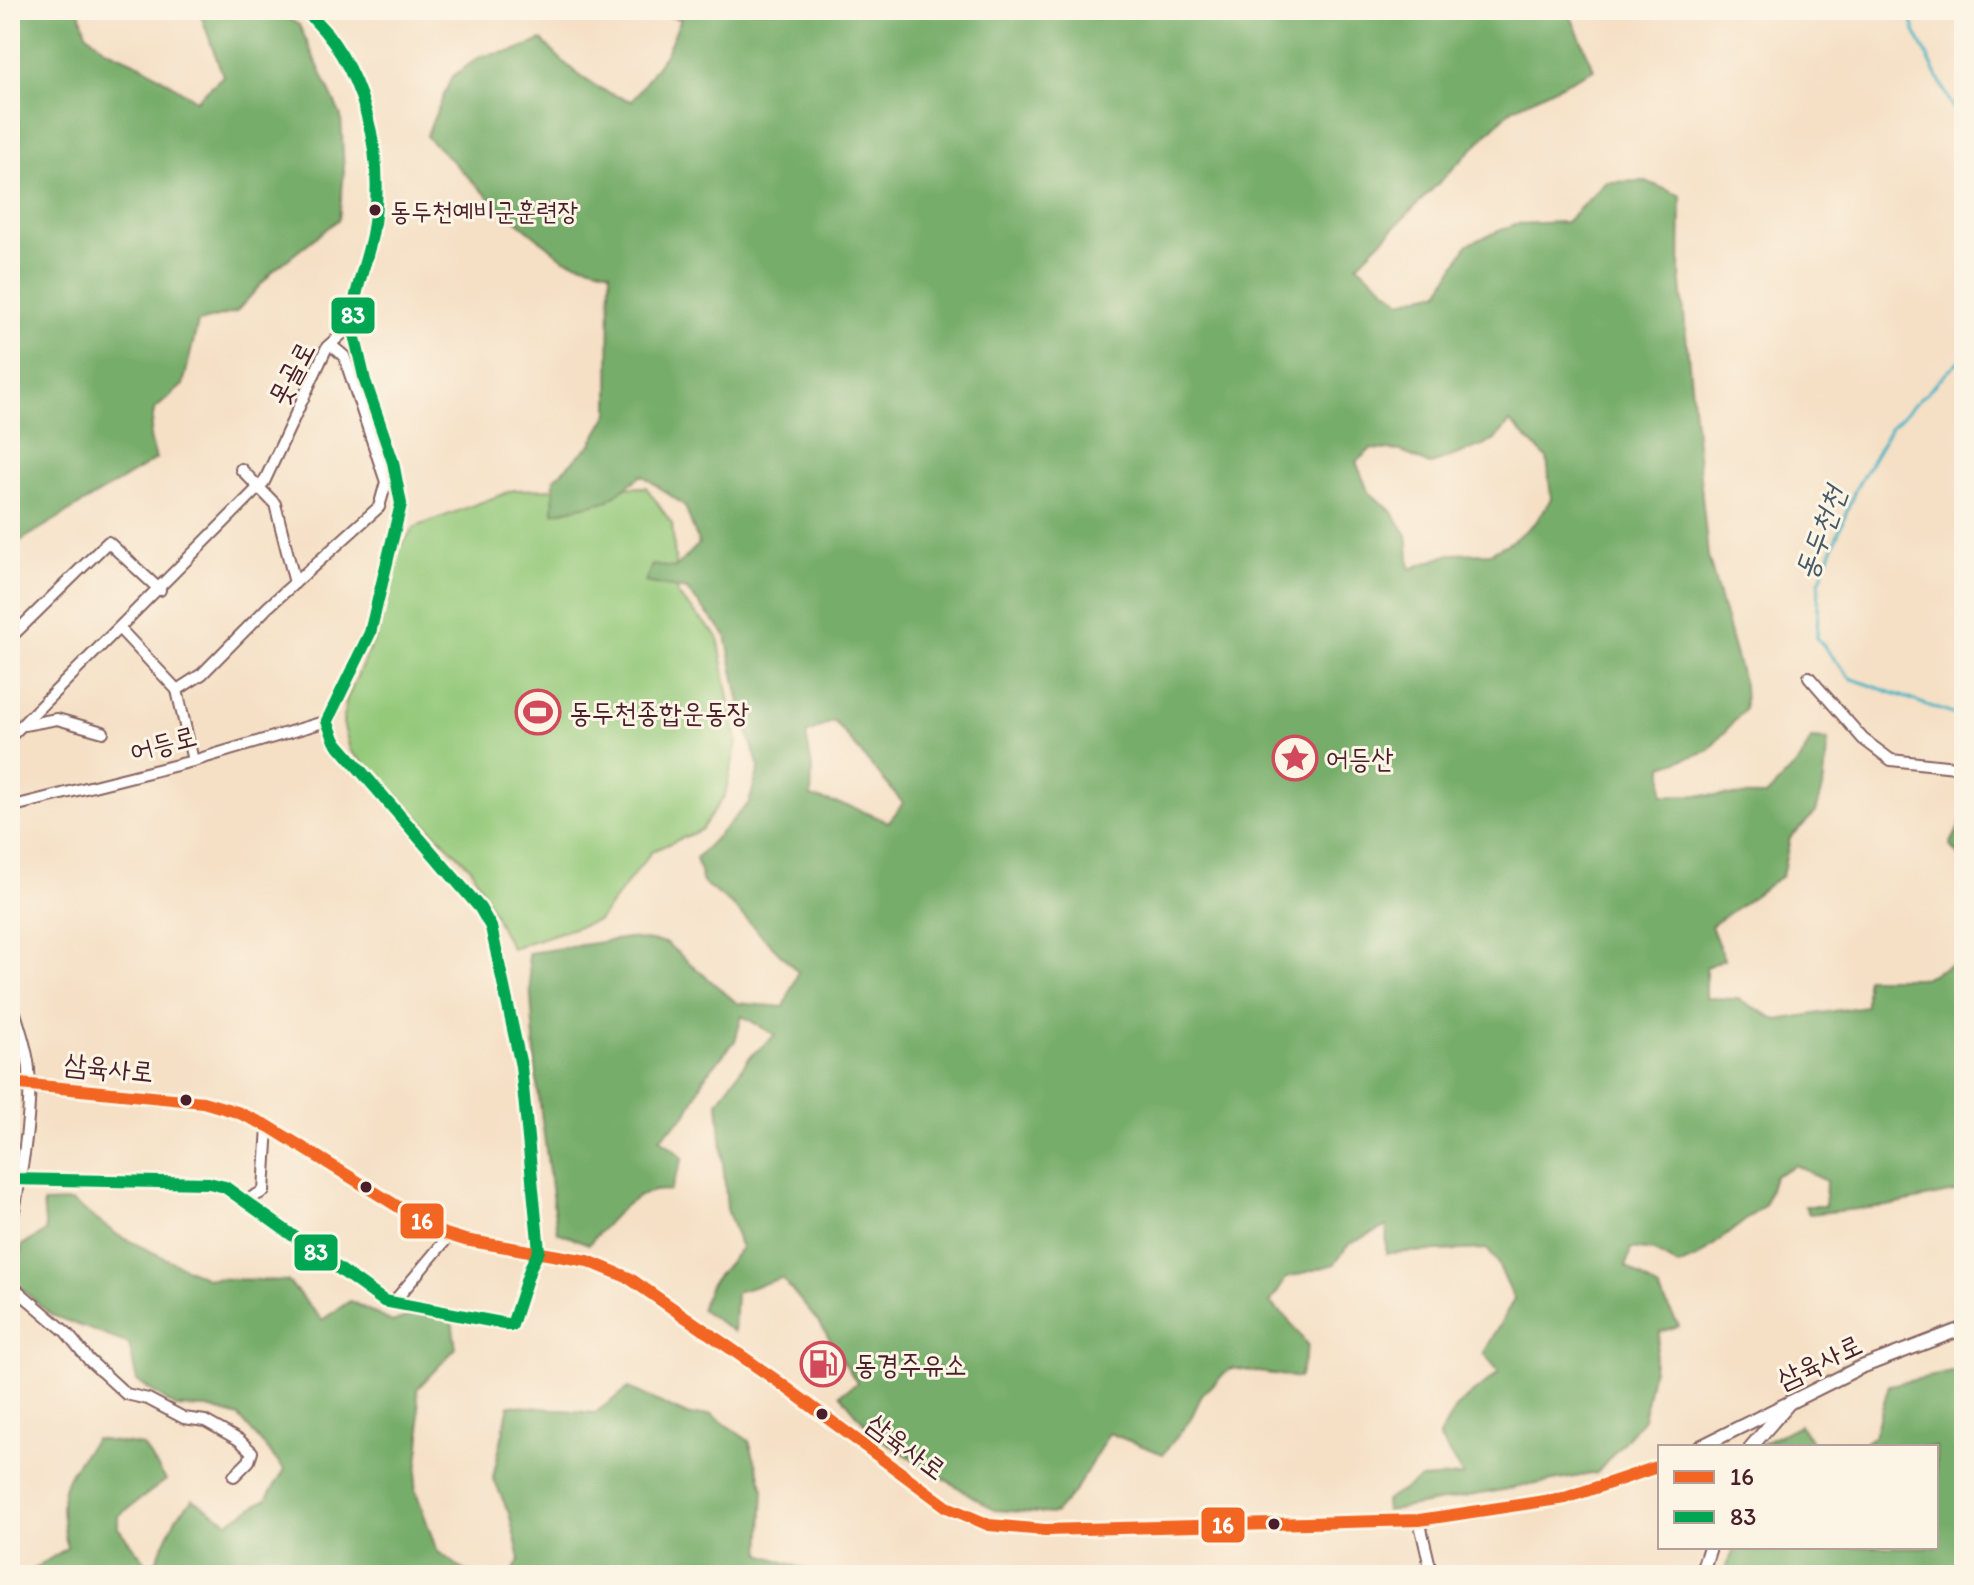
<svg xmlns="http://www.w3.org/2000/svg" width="1974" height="1585" font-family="Itim,'Poor Story',sans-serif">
<rect width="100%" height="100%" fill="#fcf5e5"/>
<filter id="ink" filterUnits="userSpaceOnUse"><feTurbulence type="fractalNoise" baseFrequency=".0125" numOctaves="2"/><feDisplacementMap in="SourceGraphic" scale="16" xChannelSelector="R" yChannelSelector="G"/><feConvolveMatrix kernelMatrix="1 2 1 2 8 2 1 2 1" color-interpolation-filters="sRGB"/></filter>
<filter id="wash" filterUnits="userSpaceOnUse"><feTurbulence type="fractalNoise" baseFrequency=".006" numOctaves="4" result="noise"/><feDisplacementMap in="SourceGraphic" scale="32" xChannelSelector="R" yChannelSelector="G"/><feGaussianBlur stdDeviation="1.8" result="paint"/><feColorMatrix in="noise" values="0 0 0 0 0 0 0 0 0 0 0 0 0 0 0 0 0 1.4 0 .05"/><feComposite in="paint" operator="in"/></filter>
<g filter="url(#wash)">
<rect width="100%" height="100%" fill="#f5e0c6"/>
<!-- green -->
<polygon fill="#94c97a" stroke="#6f7452" stroke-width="2" points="646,487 672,524 678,595 718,637 737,743 725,795 701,830 652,851 599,920 511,948 471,868 350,750 343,723 346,701 378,630 394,554 415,527 514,490"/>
<!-- forest -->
<g fill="#77ad6a" stroke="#60664a" stroke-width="2" fill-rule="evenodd">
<polygon points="10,10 79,10 86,33 105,49 143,66 196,100 223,76 199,10 274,10 299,25 341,116 344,172 339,219 274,270 236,312 198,322 183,385 154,410 150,438 156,459 10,547 10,311 13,310 10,21 14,18"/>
<path d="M 642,10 L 1568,10 L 1594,69 L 1512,109 L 1357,265 L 1401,301 L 1439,292 L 1468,244 L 1515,224 L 1566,222 L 1606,182 L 1646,181 L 1681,196 L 1680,274 L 1708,556 L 1744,685 L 1745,709 L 1708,751 L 1663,766 L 1663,795 L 1766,796 L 1800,761 L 1811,739 L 1828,740 L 1823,788 L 1816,812 L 1790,838 L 1782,876 L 1711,926 L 1724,959 L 1706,967 L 1706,998 L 1738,999 L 1777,1020 L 1866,1006 L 1866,978 L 1923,978 L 1964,959 L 1964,1190 L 1887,1206 L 1809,1214 L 1805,1206 L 1825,1206 L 1826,1181 L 1796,1165 L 1774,1176 L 1765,1205 L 1697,1258 L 1678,1266 L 1654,1251 L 1631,1248 L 1626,1266 L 1658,1289 L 1679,1326 L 1660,1332 L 1643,1419 L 1597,1473 L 1386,1511 L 1385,1501 L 1421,1479 L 1463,1476 L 1439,1437 L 1456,1407 L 1499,1372 L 1484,1353 L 1514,1299 L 1497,1262 L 1487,1249 L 1386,1253 L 1387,1226 L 1349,1244 L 1335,1264 L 1286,1278 L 1270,1303 L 1287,1318 L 1308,1346 L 1299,1378 L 1231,1368 L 1203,1393 L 1190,1420 L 1163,1454 L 1109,1433 L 1075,1491 L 1054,1514 L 994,1510 L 873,1434 L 840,1394 L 857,1383 L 821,1325 L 782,1278 L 736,1292 L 734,1332 L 701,1309 L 710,1285 L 741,1248 L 727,1209 L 718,1102 L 749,1058 L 775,1035 L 742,1016 L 735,1041 L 706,1075 L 687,1114 L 660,1138 L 683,1158 L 670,1191 C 636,1185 609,1221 589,1244 L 557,1232 L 537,1083 L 528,953 L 628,938 L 666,943 L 737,1003 L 784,1007 L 798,972 L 731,904 L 703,883 L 696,858 L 749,803 L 759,768 L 742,713 L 726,635 L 687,590 L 645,582 L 652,565 L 675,568 L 699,544 L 685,506 L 642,475 L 607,501 L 553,513 L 554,479 L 591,444 L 609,413 L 610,271 L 564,259 L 497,205 L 426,136 L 452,77 L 481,56 L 514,51 L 542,40 C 568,69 594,91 632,101 L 666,53 L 681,19 ZM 1510,422 L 1547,458 L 1551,499 L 1536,522 L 1511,542 L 1490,553 L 1450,554 L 1410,569 L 1407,535 L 1391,511 L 1368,491 L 1356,462 L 1371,449 L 1401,451 L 1429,465 L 1494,441 ZM 834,721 L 903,803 L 889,822 L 852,807 L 811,797 L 812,768 L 806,734 Z"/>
<polygon points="1964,817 1964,861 1950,845"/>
<path d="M 72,1202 L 119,1236 L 206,1278 L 288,1281 L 322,1320 L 350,1301 L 392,1322 L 417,1313 L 452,1321 L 456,1348 L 417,1389 L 421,1436 L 415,1489 L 437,1551 L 471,1575 L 24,1575 L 67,1548 C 58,1491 58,1486 95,1439 L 143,1446 L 166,1480 L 118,1516 L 118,1528 L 152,1570 L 176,1518 L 193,1499 L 228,1522 L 266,1499 L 285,1470 L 239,1417 L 208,1408 L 176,1407 L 137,1381 L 129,1344 L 51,1315 L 16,1284 L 22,1245 L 46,1232 L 43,1203 Z"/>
<polygon points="1957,1371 1964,1379 1961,1516 1964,1575 1723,1575 1735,1547 1936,1547 1936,1447 1859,1447 1874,1436 1889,1385"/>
<polygon points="629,1388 689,1416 711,1414 749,1441 764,1489 761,1554 822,1575 511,1575 520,1559 509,1513 493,1478 509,1405 595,1413"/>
<polygon points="1799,1425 1817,1447 1756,1447"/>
</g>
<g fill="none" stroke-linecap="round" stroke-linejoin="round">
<!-- stream -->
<g stroke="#46b2c3" stroke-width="3">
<polyline points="1909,10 1915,31 1964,130"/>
<polyline points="1964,356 1891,427 1855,490 1819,582 1817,638 1850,678 1964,718"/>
</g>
</g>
</g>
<g filter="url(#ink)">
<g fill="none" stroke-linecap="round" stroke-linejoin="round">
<!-- minor casing -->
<g stroke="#866361" stroke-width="14">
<g id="minor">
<polyline points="241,469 275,504 295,583"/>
<polyline points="120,629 177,690"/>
<polyline points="10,638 108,542 160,590"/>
<polyline points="1809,677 1863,739 1891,760 1964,768"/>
<polyline points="177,690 202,674 268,607 379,507 386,482 344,356 331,345"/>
<polyline points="177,690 193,761"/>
<polyline points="24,725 57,719 103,732"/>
<polyline points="10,737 264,482 327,347 352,325"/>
<polyline points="10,807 193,761 327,721"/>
<path d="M 10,996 C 16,1019 27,1045 29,1069 C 32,1122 20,1180 10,1231"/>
<path d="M 10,1179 L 209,1183 L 225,1187 L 384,1301 L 512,1325 L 531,1266 L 539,1251 L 521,1066 L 491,927 L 480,908 L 335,741 L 327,721 L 370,633 L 401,504 L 393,462 L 365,381 L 352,325 C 353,293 366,265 372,235 C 387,157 364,62 304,10"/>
<polyline points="247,1200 264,1191 268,1126"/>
<polyline points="10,1284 66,1332 89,1360 126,1394 148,1399 184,1418 205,1421 239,1440 252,1452 249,1461 234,1476"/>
<polyline points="392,1304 449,1236"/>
<polyline points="1419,1520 1432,1575"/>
</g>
</g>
<!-- major casing -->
<g stroke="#866361" stroke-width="16">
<g id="major">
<polyline points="10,1083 203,1102 237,1112 268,1126 439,1232 465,1240 588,1261 629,1278 776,1380 947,1507 989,1525 1045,1530 1419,1520 1565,1498 1660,1466"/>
<polyline points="1700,1447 1859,1368 1964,1328"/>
<polyline points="1751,1447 1789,1403"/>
<polyline points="1701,1575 1710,1547"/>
</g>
</g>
<!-- minor -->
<use href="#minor" stroke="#fff" stroke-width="10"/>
<!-- major -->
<use href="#major" stroke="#fff" stroke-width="12"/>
<!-- bus-1 casing -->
<g stroke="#fcf5e5" stroke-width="18">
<polyline id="bus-1" points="10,1083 203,1102 237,1112 268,1126 439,1232 465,1240 588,1261 629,1278 776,1380 947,1507 989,1525 1045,1530 1419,1520 1565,1498 1660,1466"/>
</g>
<!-- bus-2 casing -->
<g stroke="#fcf5e5" stroke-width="18">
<path id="bus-2" d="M 10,1179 L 209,1183 L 225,1187 L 384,1301 L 512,1325 L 531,1266 L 539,1251 L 521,1066 L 491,927 L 480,908 L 335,741 L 327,721 L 370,633 L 401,504 L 393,462 L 365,381 L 352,325 C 353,293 366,265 372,235 C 387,157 364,62 304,10"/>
</g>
<!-- bus-1 -->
<use href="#bus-1" stroke="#f26522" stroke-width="12"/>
<!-- bus-2 -->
<use href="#bus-2" stroke="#00a651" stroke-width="12"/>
</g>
</g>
<!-- icons -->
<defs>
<g id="stadium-ring" transform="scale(2.3)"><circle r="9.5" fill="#fcf5e5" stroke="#d1495b" stroke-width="1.5"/><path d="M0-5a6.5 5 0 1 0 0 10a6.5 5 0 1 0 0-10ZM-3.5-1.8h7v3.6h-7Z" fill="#d1495b"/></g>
<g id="sight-ring" transform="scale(2.3)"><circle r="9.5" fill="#fcf5e5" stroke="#d1495b" stroke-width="1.5"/><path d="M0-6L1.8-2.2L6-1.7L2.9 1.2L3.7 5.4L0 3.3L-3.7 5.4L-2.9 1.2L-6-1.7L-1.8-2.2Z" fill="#d1495b"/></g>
<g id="fuel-ring" transform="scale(2.3)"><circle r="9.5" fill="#fcf5e5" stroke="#d1495b" stroke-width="1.5"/><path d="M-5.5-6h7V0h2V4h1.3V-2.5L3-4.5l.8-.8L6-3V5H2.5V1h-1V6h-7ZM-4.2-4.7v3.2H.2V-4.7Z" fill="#d1495b"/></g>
</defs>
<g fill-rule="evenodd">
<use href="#stadium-ring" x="538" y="712"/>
<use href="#sight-ring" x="1295" y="758"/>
<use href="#fuel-ring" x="823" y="1364"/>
</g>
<!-- markers -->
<g fill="#4a1f2b" stroke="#fcf5e5" stroke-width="3">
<circle cx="375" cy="210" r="7"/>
<circle cx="186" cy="1100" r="7"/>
<circle cx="366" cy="1187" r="7"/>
<circle cx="822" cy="1414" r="7"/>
<circle cx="1274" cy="1524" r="7"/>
</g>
<g text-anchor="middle" stroke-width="6" stroke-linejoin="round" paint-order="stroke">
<!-- bus labels -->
<g font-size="26" fill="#4a1f2b" stroke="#fcf5e5" text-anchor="start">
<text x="390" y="220">동두천예비군훈련장</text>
</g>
<!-- street labels -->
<g font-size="28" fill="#4a1f2b" stroke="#fcf5e5">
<text transform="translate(291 373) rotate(-62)" y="10">못골로</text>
<text transform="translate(163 743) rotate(-15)" y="10">어등로</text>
<text transform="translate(109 1067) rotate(6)" y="10">삼육사로</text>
<text transform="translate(1819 1361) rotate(-25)" y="10">삼육사로</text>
<text transform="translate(907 1446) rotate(37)" y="10">삼육사로</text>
</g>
<!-- poi labels -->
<g font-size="28" fill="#4a1f2b" stroke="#fcf5e5" text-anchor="start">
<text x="569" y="722">동두천종합운동장</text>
<text x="1326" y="768">어등산</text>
<text x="854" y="1374">동경주유소</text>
</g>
<!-- water labels -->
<g font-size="30" font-style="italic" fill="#485a68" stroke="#fcf5e5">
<text transform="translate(1820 533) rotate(-70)" y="10">동두천천</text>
</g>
</g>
<g stroke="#fcf5e5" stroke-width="3">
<rect x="330" y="296" width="46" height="39" rx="8" fill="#00a651"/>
<rect x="399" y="1202" width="46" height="38" rx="8" fill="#f26522"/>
<rect x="293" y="1233" width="46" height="39" rx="8" fill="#00a651"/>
<rect x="1200" y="1506" width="46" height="38" rx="8" fill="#f26522"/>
</g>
<g font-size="22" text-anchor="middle" font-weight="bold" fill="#fff">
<text x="353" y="323">83</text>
<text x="422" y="1229">16</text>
<text x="316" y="1260">83</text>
<text x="1223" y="1533">16</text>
</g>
<!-- margin -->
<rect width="1974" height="1585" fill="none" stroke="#fcf5e5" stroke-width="40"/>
<!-- legend -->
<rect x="1658" y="1445" width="280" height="104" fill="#fcf5e5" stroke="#b59f9b" stroke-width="2"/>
<rect x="1674" y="1471" width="40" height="12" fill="#f26522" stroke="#b59f9b" stroke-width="2"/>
<text x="1730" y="1485" font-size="24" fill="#4a1f2b">16</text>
<rect x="1674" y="1511" width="40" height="12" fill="#00a651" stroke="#b59f9b" stroke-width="2"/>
<text x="1730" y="1525" font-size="24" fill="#4a1f2b">83</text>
</svg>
